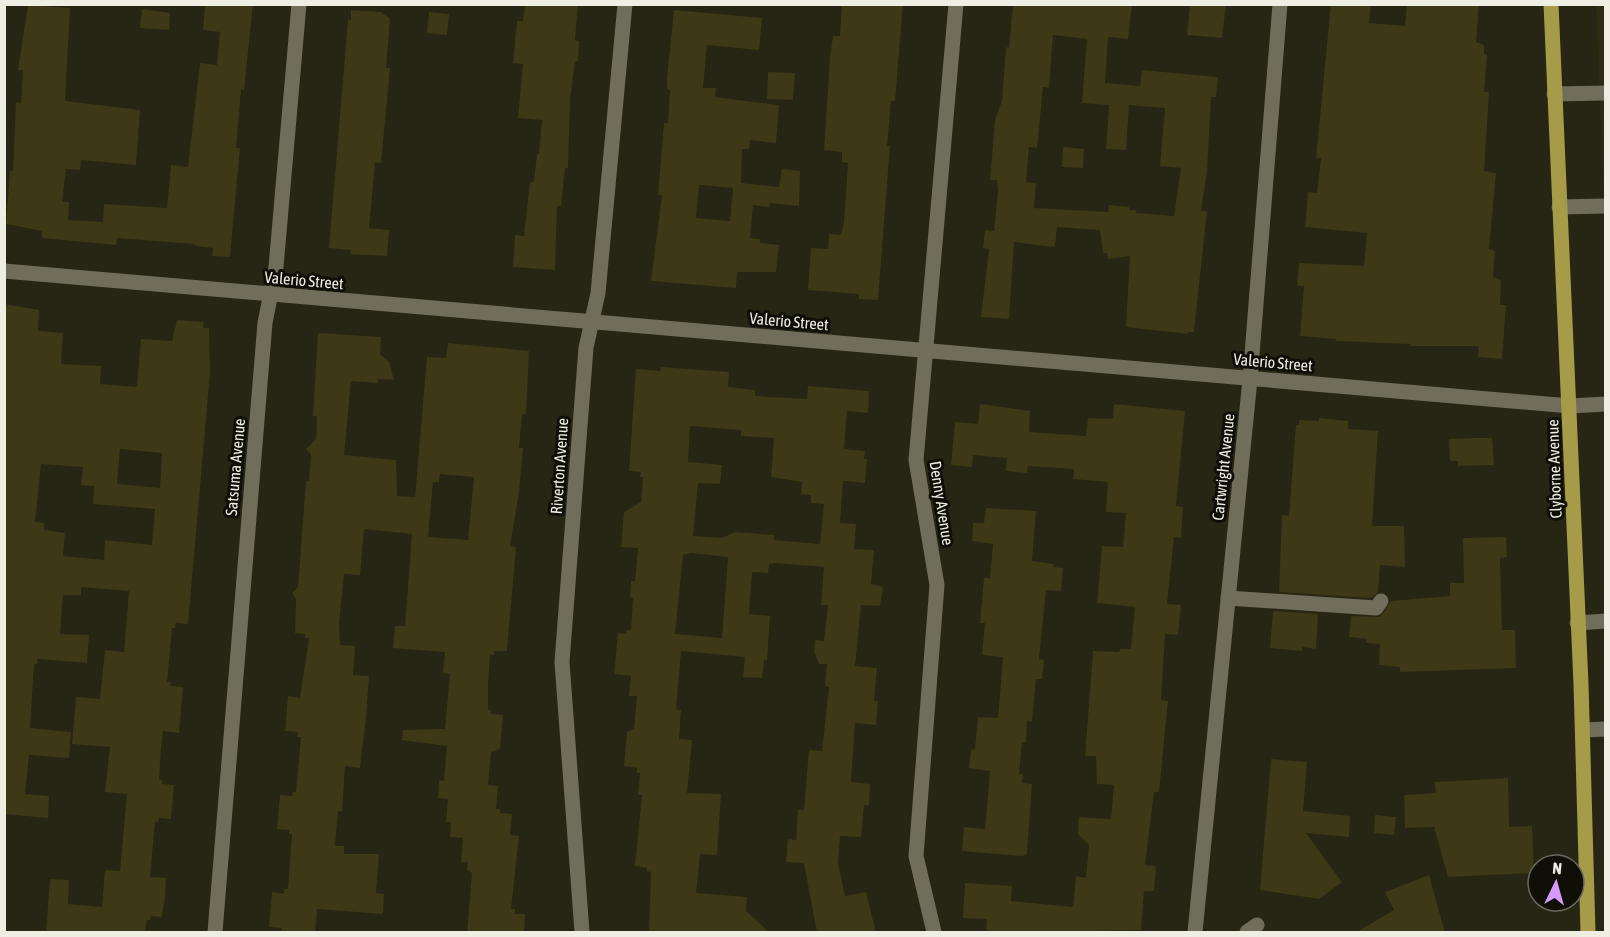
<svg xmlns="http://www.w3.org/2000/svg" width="1610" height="937" font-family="'Asap Condensed',sans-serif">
<rect width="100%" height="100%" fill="#272513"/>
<!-- built -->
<polygon fill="#2e2b12" points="1596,5 1606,5 1605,229"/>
<!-- building -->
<g fill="#3d3815" fill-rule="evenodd">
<polygon points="205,4 253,4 244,90 241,89 236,148 240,148 230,257 212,256 213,248 197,246 194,244 117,238 116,245 42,238 42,231 6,224 10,171 13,171 16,102 21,103 23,70 18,70 28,5 70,8 65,101 140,110 136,165 81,160 80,170 66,169 62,202 69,202 68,220 103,222 104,204 167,208 171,165 188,167 200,63 217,65 220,32 203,30"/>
<polygon points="525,4 578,4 575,40 579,41 578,61 575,61 570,99 568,168 565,168 561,206 557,206 555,270 513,267 515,235 524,236 530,182 534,182 537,154 539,154 542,120 518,118 523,64 513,63 517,21 523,21"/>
<polygon points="842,4 903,4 895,101 891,101 887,146 890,146 878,300 859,299 859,294 808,290 811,248 828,249 829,234 841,235 844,222 848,163 842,162 842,152 824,150 830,57 833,36 840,36"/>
<path d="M 1013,4 L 1132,4 L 1128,39 L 1108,37 L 1105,83 L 1140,86 L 1142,70 L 1218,77 L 1216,97 L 1211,97 L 1207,171 L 1201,211 L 1207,211 L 1194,332 L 1188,332 L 1188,334 L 1126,327 L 1130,256 L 1108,259 L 1107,253 L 1103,253 L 1100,230 L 1057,227 L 1055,246 L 1052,247 L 1014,242 L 1009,319 L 981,317 L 989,249 L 983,248 L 985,230 L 994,231 L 998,191 L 997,180 L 990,180 L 995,120 L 1002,101 L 1006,47 L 1009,48 ZM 1053,35 L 1087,39 L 1082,103 L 1109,105 L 1106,149 L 1126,150 L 1129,105 L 1165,108 L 1160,166 L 1181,168 L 1174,216 L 1136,213 L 1136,210 L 1129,210 L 1129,207 L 1109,205 L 1108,212 L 1034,208 L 1036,183 L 1026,182 L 1029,147 L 1037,148 L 1043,87 L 1049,88 Z"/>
<polygon points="1190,4 1226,4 1222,38 1187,35"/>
<polygon points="1331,4 1371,4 1369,23 1405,26 1407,4 1479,4 1476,42 1484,45 1484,54 1487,55 1484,92 1489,92 1484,171 1496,173 1489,249 1495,251 1493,277 1501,280 1500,305 1506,305 1502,359 1478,357 1479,346 1411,346 1410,344 1336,341 1336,339 1300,336 1304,286 1297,286 1299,263 1364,266 1367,233 1305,227 1308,192 1317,193 1321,158 1316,158"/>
<polygon points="142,9 170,13 169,30 140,28"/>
<polygon points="351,10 381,12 390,19 386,68 390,68 386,111 381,163 375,162 369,228 389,230 387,256 350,254 351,250 329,248 348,20 351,20"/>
<path d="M 674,10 L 762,18 L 759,50 L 707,45 L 703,88 L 716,88 L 715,97 L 779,105 L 776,143 L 750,140 L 749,149 L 742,149 L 741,183 L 779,187 L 782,169 L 800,171 L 799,206 L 770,203 L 769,207 L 753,205 L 750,238 L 760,239 L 760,243 L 779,245 L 776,272 L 737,272 L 736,288 L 651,281 L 662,195 L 658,195 L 664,123 L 668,123 L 670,90 L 667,89 L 667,78 ZM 699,185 L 733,188 L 730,221 L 696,218 Z"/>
<polygon points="429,12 449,14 447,35 427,33"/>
<polygon points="768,72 795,73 793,100 767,99"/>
<polygon points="1063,147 1084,149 1083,168 1062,167"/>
<path d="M 4,304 L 39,310 L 38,331 L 63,333 L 61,364 L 101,366 L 100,384 L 137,387 L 141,339 L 172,341 L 177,320 L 204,322 L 203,328 L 209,328 L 210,373 L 188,624 L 176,623 L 175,628 L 172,628 L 167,682 L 171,682 L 170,686 L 183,687 L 179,733 L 163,731 L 161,747 L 159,780 L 162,780 L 162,784 L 174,785 L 171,819 L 159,818 L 158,822 L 155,822 L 152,854 L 150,877 L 166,878 L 165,896 L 162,917 L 151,916 L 150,920 L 147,920 L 145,933 L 46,933 L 50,879 L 69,880 L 68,904 L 102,907 L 105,870 L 120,871 L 127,794 L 105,792 L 110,747 L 72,744 L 76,697 L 100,699 L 105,650 L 124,652 L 129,591 L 81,587 L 81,595 L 63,595 L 60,634 L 89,635 L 87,663 L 38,659 L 37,664 L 34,664 L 30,728 L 71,732 L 69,758 L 29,755 L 25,794 L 49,796 L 48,818 L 4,814 ZM 120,449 L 162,453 L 160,488 L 117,484 ZM 41,464 L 83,467 L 81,485 L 94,486 L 93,504 L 155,509 L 152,545 L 105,540 L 104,560 L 63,556 L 65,533 L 44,530 L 44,523 L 35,522 Z"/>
<path d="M 318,333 L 381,337 L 380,354 L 389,362 L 394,380 L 378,379 L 378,383 L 351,381 L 344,455 L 396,460 L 397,496 L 415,497 L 427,357 L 446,358 L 448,343 L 529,351 L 526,414 L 522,414 L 519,448 L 523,448 L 519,492 L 510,546 L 516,547 L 507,651 L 494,651 L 494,655 L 490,655 L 488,686 L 488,710 L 491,710 L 491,714 L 503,715 L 500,749 L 491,752 L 488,785 L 498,786 L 496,809 L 500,809 L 500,813 L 512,814 L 510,835 L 519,836 L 511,909 L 515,909 L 515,914 L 525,914 L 524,933 L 467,933 L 472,873 L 467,870 L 468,862 L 461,862 L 463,838 L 450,837 L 451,822 L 446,822 L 448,799 L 438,798 L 439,780 L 444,781 L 447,746 L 402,740 L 403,730 L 445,729 L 450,674 L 443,673 L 445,652 L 393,648 L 395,626 L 405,626 L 412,534 L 364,529 L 360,575 L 344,574 L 339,624 L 340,645 L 355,646 L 353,675 L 369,676 L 366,718 L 360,768 L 345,766 L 342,812 L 338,811 L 335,846 L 344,846 L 344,854 L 379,854 L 376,893 L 384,894 L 383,914 L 317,909 L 315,933 L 281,933 L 282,928 L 269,927 L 272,892 L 284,894 L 284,889 L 288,889 L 292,834 L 289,834 L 289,830 L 277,829 L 280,795 L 292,796 L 293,792 L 296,792 L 301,737 L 297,737 L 298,732 L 285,731 L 288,696 L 300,698 L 309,638 L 305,638 L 305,634 L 295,633 L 296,599 L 292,593 L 298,587 L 306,481 L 309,481 L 311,454 L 306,449 L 316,439 L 317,416 L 313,416 ZM 440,474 L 474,477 L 468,540 L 428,537 L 433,482 L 439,482 Z"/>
<path d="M 661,367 L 729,372 L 728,387 L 755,390 L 755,396 L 807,399 L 808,386 L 869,391 L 868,413 L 847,411 L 844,449 L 865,451 L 864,459 L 867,459 L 865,483 L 843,481 L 840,523 L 856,524 L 854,549 L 874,550 L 871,584 L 883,587 L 880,606 L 861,605 L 855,666 L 877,668 L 874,701 L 878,701 L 876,725 L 855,723 L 851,782 L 870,784 L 869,806 L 864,805 L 861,837 L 840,836 L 838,863 L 845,896 L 866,892 L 876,933 L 817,933 L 804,863 L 786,862 L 788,839 L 796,840 L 798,810 L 804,810 L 809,750 L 822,751 L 829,687 L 825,686 L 827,664 L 819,664 L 814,651 L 815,640 L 824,641 L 828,605 L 821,605 L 824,567 L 775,563 L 769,564 L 768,573 L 752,572 L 749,614 L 770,616 L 767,660 L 764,660 L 762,678 L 743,677 L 745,657 L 681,651 L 676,710 L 681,710 L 679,739 L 692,740 L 687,793 L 721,794 L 717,855 L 700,854 L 696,893 L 747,897 L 746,911 L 770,933 L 649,933 L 651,872 L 647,871 L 647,868 L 635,866 L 642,795 L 638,795 L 640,773 L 637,773 L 637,768 L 624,766 L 627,732 L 634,729 L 637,696 L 629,696 L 631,676 L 614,674 L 618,633 L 626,634 L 627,630 L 631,630 L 633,598 L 630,597 L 631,581 L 635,581 L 638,548 L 621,547 L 624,512 L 641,502 L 643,477 L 640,477 L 641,472 L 629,471 L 636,369 L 660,371 ZM 690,426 L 741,430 L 741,436 L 774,438 L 771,477 L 802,482 L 801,494 L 811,495 L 811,503 L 824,504 L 820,544 L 774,540 L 774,535 L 735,532 L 722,538 L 693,536 L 698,483 L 720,484 L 722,465 L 688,462 ZM 691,553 L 728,557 L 722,638 L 675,634 L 683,555 Z"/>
<polygon points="980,404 1030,411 1029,432 1086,436 1088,418 1113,419 1114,404 1185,411 1176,506 1183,507 1181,538 1174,537 1167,604 1181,605 1178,635 1165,634 1161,700 1168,701 1159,792 1154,792 1145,865 1156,866 1154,891 1144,891 1141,930 986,933 987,919 963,918 965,883 1012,886 1011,901 1073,907 1076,876 1086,878 1089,845 1078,834 1079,817 1111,819 1114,785 1097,784 1096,756 1085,756 1093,651 1119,652 1120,649 1131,649 1135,607 1097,603 1102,546 1123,547 1126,513 1106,512 1108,482 1073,479 1074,469 1028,466 1027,473 1006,471 1007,458 973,455 972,467 951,465 955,422 978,424"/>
<polygon points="1319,418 1348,421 1348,429 1378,431 1372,526 1404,526 1405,567 1380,565 1378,592 1371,598 1279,592 1282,515 1289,516 1296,425 1299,425 1299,420 1319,421"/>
<polygon points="1473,438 1492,438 1494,465 1458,466 1458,461 1450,461 1449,439"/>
<polygon points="986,508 1036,511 1032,561 1054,564 1053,567 1063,568 1061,591 1046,590 1039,659 1044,660 1042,679 1036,679 1032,722 1027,721 1026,742 1022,742 1019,774 1023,774 1022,783 1032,784 1027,854 1022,856 962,851 964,827 985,829 990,771 969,768 971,750 975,749 978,717 998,718 1003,657 982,655 985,623 980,623 984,578 990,578 993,544 972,541 973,523 984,523"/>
<polygon points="1506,537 1507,557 1500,558 1502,630 1515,630 1516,668 1400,672 1400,667 1379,665 1380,644 1366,643 1367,639 1349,637 1351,616 1380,617 1391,601 1450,596 1450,583 1464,583 1463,538"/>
<polygon points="1273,611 1318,614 1316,649 1302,647 1302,651 1270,648"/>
<polygon points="1271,759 1307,762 1303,811 1350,816 1349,837 1306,833 1342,882 1319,899 1260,890"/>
<polygon points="1508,778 1509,827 1532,826 1534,873 1448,877 1434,827 1405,828 1404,795 1436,793 1435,782"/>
<polygon points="1375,815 1396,817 1394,835 1374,833"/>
<polygon points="1429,875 1445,933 1355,933 1394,910 1385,892"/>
</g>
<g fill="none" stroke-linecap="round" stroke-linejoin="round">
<!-- minor -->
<g stroke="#706e5a" stroke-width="15">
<polyline points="1554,94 1606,93"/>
<polyline points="1559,207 1606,206"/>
<polyline points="4,271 1570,406 1606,404"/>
<polyline points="1228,598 1376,608 1381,601"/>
<polyline points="1577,623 1606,621"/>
<polyline points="1583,730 1606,729"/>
<polyline points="215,932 265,323 276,267 299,4"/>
<polyline points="582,932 562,662 586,348 598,293 625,4"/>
<polyline points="934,932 916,856 937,585 916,460 956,4"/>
<polyline points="1195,932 1250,379 1280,4"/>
<polyline points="1247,932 1257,925"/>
</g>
<!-- major -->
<polyline stroke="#a59b48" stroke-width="15" points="1551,4 1581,684 1588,932"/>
</g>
<g text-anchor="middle" stroke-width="6" stroke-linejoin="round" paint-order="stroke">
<!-- street labels -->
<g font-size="16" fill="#efeee3" stroke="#0f0e07">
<text transform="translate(304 280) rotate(5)" y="6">Valerio Street</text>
<text transform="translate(789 321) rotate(5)" y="6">Valerio Street</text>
<text transform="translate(1273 362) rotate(5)" y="6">Valerio Street</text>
<text transform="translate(559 466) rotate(-86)" y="6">Riverton Avenue</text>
<text transform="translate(235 467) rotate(-85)" y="6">Satsuma Avenue</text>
<text transform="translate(1223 467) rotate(-84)" y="6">Cartwright Avenue</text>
<text transform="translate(1554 469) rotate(-92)" y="6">Clyborne Avenue</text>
<text transform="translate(942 503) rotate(81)" y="6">Denny Avenue</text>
</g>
</g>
<!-- border -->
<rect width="1610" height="937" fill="none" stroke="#efeee3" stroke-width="12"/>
<!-- north arrow -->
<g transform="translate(1556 883) rotate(5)"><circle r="28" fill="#0f0e07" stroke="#69685f" stroke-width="1.5"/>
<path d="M0-4.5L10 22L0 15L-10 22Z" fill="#d59bfa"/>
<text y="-9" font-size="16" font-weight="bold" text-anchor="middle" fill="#efeee3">N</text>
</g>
</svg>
